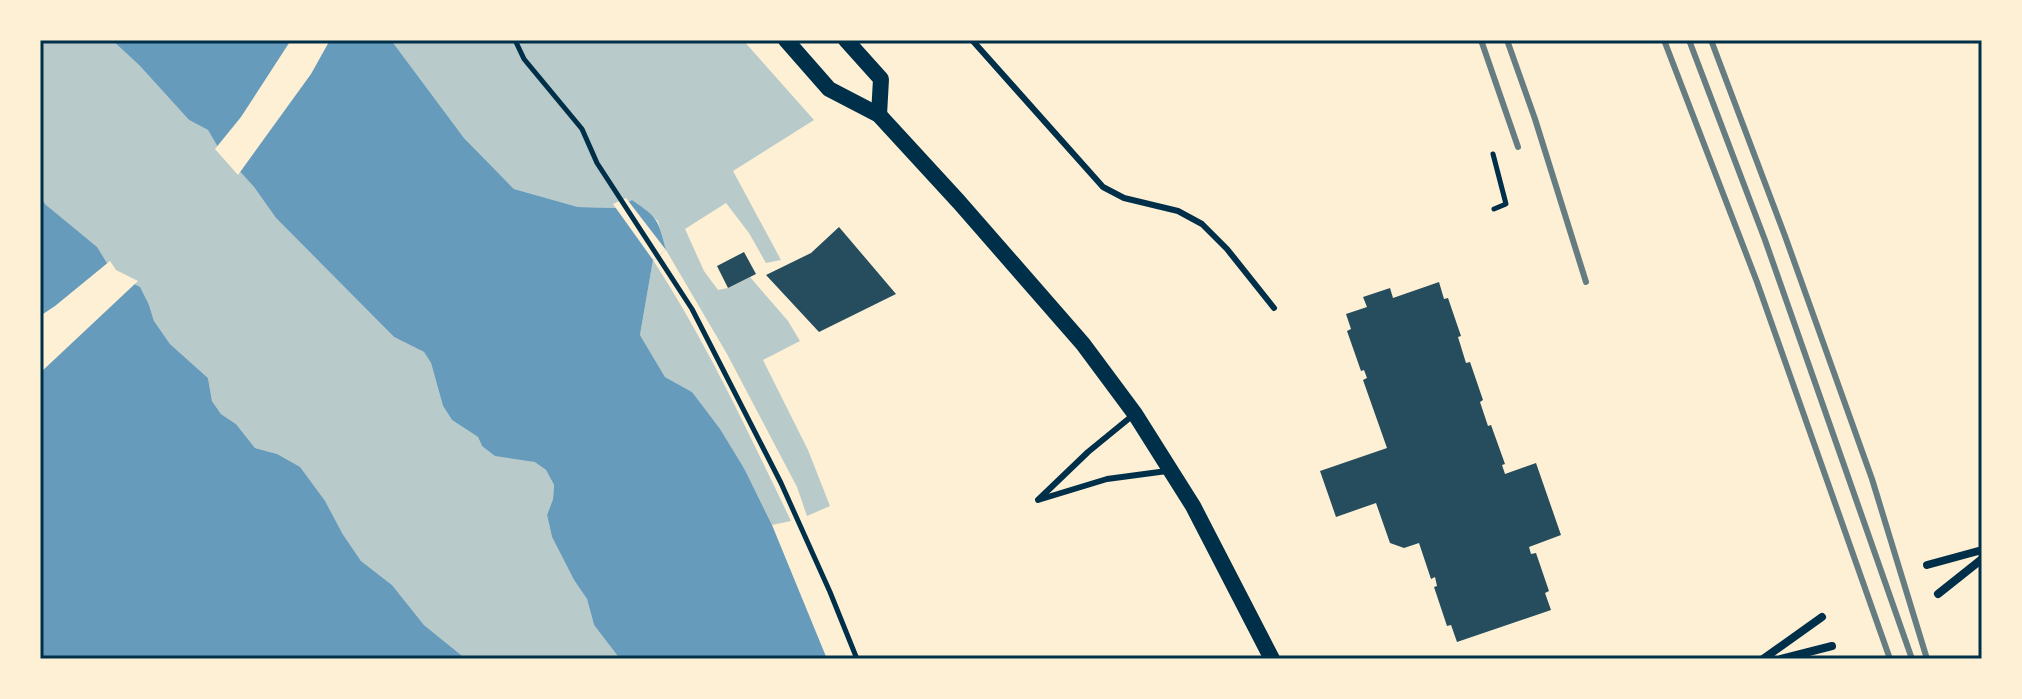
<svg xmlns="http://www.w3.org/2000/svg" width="2022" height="699" font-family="Signika,sans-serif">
<rect width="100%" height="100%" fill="#fdf0d5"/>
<!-- green -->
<g fill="#b9caca">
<polygon points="40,40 112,40 139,65 189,120 208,130 219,147 254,187 276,218 394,337 424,352 431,363 443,406 452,420 478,437 482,446 536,462 546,470 554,485 553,499 547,515 552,537 574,580 587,599 594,625 620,659 466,659 424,625 392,585 361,561 342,533 277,454 255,448 236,424 221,414 212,401 208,378 170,344 154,321 149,305 113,273 66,223 46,205 40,197"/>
<polygon points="391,40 743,40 814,120 733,171 781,260 766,263 749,233 726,203 685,229 704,271 718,290 728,288 750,277 788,321 800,341 763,360 808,450 830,506 807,516 797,487 727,354 666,250 658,221 632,200 616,208 578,207 514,189 464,138"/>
<path d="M 653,260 C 707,343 748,432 791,521 L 772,525 L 745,470 L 692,392 L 665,377 L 640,335 Z"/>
</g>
<!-- water -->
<g fill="#669bbc">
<path d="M 112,40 L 391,40 L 464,138 L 514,189 L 578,207 L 616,208 L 632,200 C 658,218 658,219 666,250 L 653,260 L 640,335 L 665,377 L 692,392 L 720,429 L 745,470 L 772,525 L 827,659 L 620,659 L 594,625 L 587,599 L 574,580 L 552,537 L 547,515 L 553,499 L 554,485 L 546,470 L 535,462 L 495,456 L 482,446 L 478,437 L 452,420 L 443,406 L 431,363 L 424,352 L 394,337 L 276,218 L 254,187 L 218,147 L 208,130 L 189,120 L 139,65 Z"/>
<polygon points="40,197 46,205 97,247 113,273 140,287 149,305 154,321 170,344 208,378 212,401 221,414 236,424 255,448 277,454 300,467 325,501 342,533 361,561 392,585 424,625 466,659 40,659"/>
</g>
<!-- pier -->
<g fill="#fdf0d5">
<polygon points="291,40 330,40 311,74 238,175 215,149 241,117"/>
<polygon points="626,198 666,250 653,260 613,204"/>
<polygon points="110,261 116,270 138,281 40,373 40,316 55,306"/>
</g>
<!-- building -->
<g fill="#264d5e">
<polygon points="839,227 896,294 819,332 766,275 811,253"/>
<polygon points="744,252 756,274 728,288 717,266"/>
<polygon points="1439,282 1444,299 1448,298 1461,336 1458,337 1466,363 1470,362 1483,400 1480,402 1488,426 1491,425 1505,464 1502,465 1505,474 1536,463 1561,535 1529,547 1531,554 1536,553 1549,591 1545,593 1551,610 1457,642 1451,625 1447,626 1434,587 1437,586 1435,577 1431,579 1419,543 1404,548 1390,543 1376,503 1336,517 1320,471 1387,448 1363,380 1367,378 1364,370 1361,371 1347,331 1351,329 1346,314 1367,307 1363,297 1390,288 1393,298"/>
</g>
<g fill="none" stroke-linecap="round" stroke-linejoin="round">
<!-- path -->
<g stroke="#003049" stroke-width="5">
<polyline points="515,40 524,59 582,129 597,163 692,309 781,483 830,592 857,659"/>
<polyline points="1493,154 1506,204 1494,209"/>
</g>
<!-- service -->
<g stroke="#003049" stroke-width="6">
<polyline points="972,40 1103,187 1124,198 1178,211 1202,224 1227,249 1274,308"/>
<polyline points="1039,499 1088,452 1132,416"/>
<polyline points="1038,500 1107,479 1167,471"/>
</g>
<!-- minor -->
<g stroke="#003049" stroke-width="8">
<polyline points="1927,565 1982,550"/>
<polyline points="1938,594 1982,559"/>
<polyline points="1763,659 1822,617"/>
<polyline points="1781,659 1832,646"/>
</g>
<!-- secondary -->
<g stroke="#003049" stroke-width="16">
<polyline points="786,40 829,89 879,115 959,202 1083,344 1135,414 1193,506 1272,659"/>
<polyline points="846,40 881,79 879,115"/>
</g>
<!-- rail -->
<g stroke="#657d81" stroke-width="6">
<polyline points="1481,40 1518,147"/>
<polyline points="1507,40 1535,119 1586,282"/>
<polyline points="1664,40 1757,282 1890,659"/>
<polyline points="1689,40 1765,240 1912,659"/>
<polyline points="1711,40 1785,236 1872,479 1927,659"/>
</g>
</g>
<!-- border -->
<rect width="2022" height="699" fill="none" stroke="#fdf0d5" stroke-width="84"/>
<rect x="42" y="42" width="1938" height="615" fill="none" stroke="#003049" stroke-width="3"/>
</svg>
